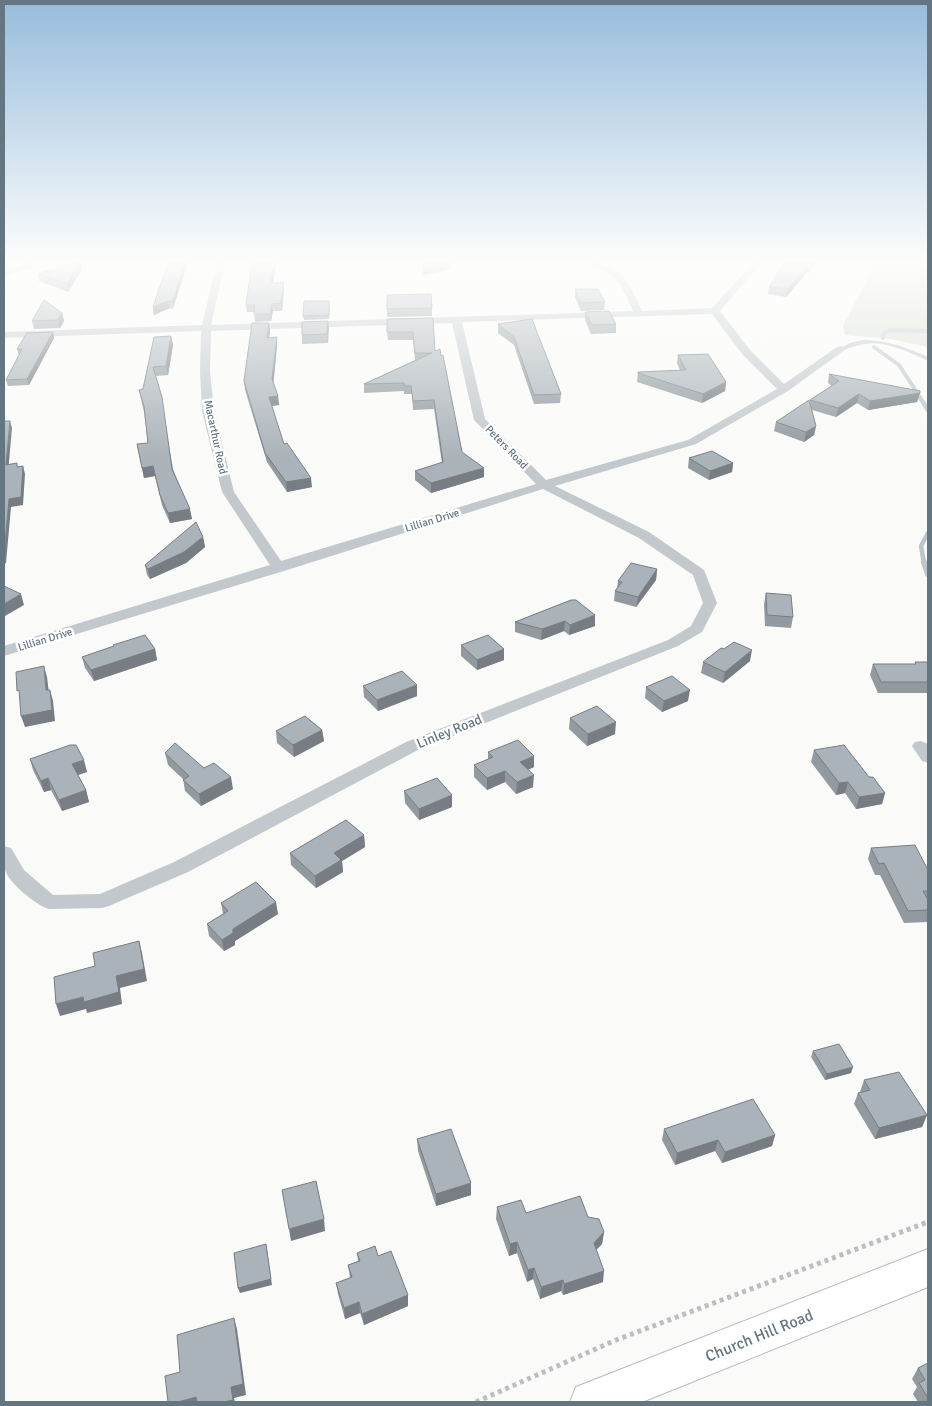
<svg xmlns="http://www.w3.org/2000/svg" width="932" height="1406" font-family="Signika,sans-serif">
<rect width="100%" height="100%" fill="#fafaf8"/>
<!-- green -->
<polygon fill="#dadfd7" points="873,262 928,262 928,347 891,339 845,335 843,326 868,278"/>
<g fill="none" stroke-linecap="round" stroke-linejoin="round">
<!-- stream-far2 -->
<g stroke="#bbc7cb" stroke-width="4">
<polyline points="883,338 884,333 890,330 928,331"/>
<polyline points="874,347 899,365 918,394"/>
</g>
<!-- stream-far1 -->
<g stroke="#bbc7cb" stroke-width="4.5">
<polyline points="917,393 928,410"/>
<polyline points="924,563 921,546 928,533"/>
</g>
<!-- stream -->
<polyline stroke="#bbc7cb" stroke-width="6" points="924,562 928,574"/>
<!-- secondary casing -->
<g stroke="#b3babf" stroke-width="2">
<polygon id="secondary" points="928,1249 928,1287 642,1402 570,1402 576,1387"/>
</g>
<!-- path -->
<polyline stroke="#bbbfc2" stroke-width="5" stroke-dasharray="4 4" stroke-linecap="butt" points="476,1402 616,1340 928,1222"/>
<!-- service -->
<path fill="#c3c8cc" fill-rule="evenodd" d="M 862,340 C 886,340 907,347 928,357 L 928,361 C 921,358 914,354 906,351 C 880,341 867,341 841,351 L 838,349 L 850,343 Z"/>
<!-- minor -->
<g fill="#c3c8cc" fill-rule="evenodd">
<polygon points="29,262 39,262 28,269 4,276 4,270"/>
<path d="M 217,262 L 225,262 L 211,325 L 633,311 C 619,280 620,278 588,264 L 587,262 C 621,262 630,285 642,311 L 712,308 L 754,262 L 762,262 L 720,311 L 750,350 L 784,384 L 837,347 L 841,346 L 846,349 L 788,391 L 696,444 L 555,486 L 649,532 L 704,570 L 717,603 L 702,632 L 678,646 L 418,750 L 188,872 L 109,906 L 102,908 L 49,909 C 37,906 9,883 5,870 C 2,864 4,853 4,846 L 11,848 L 24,870 L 53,895 L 100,894 L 174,862 L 406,742 L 668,640 L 691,626 L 703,603 L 693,575 L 639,538 L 543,489 L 284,571 L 4,656 L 4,646 L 270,565 L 222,492 L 202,411 L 200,371 L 201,331 L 4,338 L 4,332 L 202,325 ZM 712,314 L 743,355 L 777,389 L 688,440 L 546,480 L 485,419 L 462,322 ZM 452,323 L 474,420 L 536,484 L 281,561 L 234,492 L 214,411 L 210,371 L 211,331 Z"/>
<polygon points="921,741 928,744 928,763 922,761 912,746 915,742"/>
</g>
<!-- secondary -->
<use href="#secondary" fill="#fff" fill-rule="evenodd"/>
</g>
<!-- wall -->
<g fill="#929a9f">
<polygon points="168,262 173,309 170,308 154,315 153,307"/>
<polygon points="276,262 273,283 284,289 282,311 273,311 271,321 255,322 254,312 247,312 246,305"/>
<polygon points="785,262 816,262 809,273 807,272 786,297 768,294 769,287"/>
<polygon points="82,269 68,292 39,281 38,274"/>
<polygon points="575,289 605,302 604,310 581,311 575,297"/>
<polygon points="387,295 432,308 432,316 387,317"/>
<polygon points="330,305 329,319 304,320 303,316"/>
<polygon points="585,312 616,324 616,333 591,334 585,320"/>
<polygon points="62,313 64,321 60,328 34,329 32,321"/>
<polygon points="433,318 435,351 462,452 484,477 431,493 415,480 415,471 442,463 434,409 413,410 412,394 404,394 404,391 364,393 364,384 415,360 413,340 388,340 387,332"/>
<polygon points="532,319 561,394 560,403 534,404 514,345 498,333 498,324"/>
<polygon points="328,321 328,343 302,344 302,335"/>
<polygon points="270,331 269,337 277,337 277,346 273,383 278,396 279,405 272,406 284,444 312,487 287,492 267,462 245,390 244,381"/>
<polygon points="53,332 54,338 29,385 8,386 6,380 19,356 17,349"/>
<polygon points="171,336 173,345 168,375 156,376 173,469 192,519 170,523 162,505 155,476 144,478 137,444 148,443 144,412 139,390 143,389 154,337"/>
<polygon points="678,355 726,382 725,391 702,403 637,382 638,372 680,370 677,363"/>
<polygon points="829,374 920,393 917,402 868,410 857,403 836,417 812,410 816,426 814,435 804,442 774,431 776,422 810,402 810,400 832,386 828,383"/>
<polygon points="689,458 733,463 732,472 709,480 688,468"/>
<polygon points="203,537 205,547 186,563 150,579 147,575 145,565"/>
<polygon points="657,569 656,580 636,607 614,601 615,591 617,588 618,581"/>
<polygon points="766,593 793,617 791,628 765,626 764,604"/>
<polygon points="571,600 595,626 569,635 564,631 541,640 515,632 515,622"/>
<polygon points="113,645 155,649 157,660 94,681 85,668 82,657 114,647"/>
<polygon points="461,645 504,649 504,660 477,670 461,656"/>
<polygon points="750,661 723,683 701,673 703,662"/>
<polygon points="915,662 928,662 928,693 878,693 870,675 873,664 915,664"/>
<polygon points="363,686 417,696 378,711 364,697"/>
<polygon points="646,687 688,701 662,712 645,698"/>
<polygon points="570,718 615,734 587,746 569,729"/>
<polygon points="322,730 324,741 294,757 277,743 276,731"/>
<polygon points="814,750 869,777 885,793 882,804 856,809 845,793 836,795 811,762"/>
<polygon points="488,752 534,767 528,770 533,787 516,794 505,782 487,790 474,777 474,765 488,760"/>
<polygon points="165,753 204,768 233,789 201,806 185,791 183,779 168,765"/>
<polygon points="30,759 87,772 78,775 86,790 89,802 62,811 51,790 44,792 33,770"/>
<polygon points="404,791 452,795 452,807 419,820 405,803"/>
<polygon points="364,835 365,847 342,861 343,872 316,888 291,865 290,853"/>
<polygon points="871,848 928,870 928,922 904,923 880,875 875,875 868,859"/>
<polygon points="221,903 278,914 235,941 235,945 224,951 209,936 207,924 223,914"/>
<polygon points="813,1051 851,1073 825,1080 811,1057"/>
<polygon points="864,1080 927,1115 922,1127 875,1139 854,1104 858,1093 860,1092"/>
<polygon points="664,1129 775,1135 772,1146 722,1163 715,1151 675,1165 662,1140"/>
<polygon points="417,1139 471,1195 436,1206 418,1151"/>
<polygon points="497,1207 526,1213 588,1217 604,1232 602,1244 596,1250 603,1282 563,1295 561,1291 540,1299 533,1279 527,1282 517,1253 509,1256 496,1219"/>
<polygon points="357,1253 378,1256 408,1295 408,1306 364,1325 360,1313 345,1319 338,1294 336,1283 350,1278 348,1265 358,1261"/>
<polygon points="928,1363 928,1402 918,1402 913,1394 917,1387 912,1379 918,1368"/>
</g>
<!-- shaded-wall -->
<g fill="#777d82">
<polygon points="80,262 82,269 68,292 67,284"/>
<polygon points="185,262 188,262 173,309 172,302"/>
<polygon points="274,262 276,262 272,290 271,283"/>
<polygon points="451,262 451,269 423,275 423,267"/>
<polygon points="812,262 816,262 809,273 810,265"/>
<polygon points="808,265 807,272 786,297 788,289"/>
<polygon points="284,282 284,289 282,311 281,303"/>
<polygon points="168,301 170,308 154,315 153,307"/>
<polygon points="272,304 273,311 271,321 270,314"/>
<polygon points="62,313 64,321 60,328 58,320"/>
<polygon points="328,321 329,329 328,343 327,334"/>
<polygon points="269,323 270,331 268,346 267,338"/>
<polygon points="53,332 54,338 29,385 27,379"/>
<polygon points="171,336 173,345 168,375 166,366"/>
<polygon points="277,337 277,346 273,388 272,379"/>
<polygon points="726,382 725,391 702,403 703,394"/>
<polygon points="920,393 917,402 868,410 870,401"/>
<polygon points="859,394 857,403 836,417 838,408"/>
<polygon points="278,396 279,405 270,406 269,397"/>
<polygon points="10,421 12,428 8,473 6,465"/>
<polygon points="816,426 814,435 804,442 806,432"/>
<polygon points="733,463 732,472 709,480 710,471"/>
<polygon points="23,466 25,474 23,505 11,507 6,563 4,564 4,554 9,499"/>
<polygon points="153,466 155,476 144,478 142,468"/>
<polygon points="484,468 484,477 431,493 431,483"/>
<polygon points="311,478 312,487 287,492 286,482"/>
<polygon points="190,509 192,519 170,523 168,513"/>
<polygon points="203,537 205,547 186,563 150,579 148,569"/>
<polygon points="657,569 656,580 636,607 638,597"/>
<polygon points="21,594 24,605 5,616 4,613 4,604"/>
<polygon points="595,615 595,626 569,635 570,625"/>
<polygon points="565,621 564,631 541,640 542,629"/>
<polygon points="155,649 157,660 94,681 91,670"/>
<polygon points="504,649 504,660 477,670 477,660"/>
<polygon points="752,650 750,661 723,683 725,672"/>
<polygon points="44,666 47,677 50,702 46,690"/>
<polygon points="417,685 417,696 378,711 377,700"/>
<polygon points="50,690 53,701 55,721 25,727 21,716"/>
<polygon points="690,690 688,701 662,712 664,701"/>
<polygon points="616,722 615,734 587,746 588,734"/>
<polygon points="322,730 324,741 294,757 293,745"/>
<polygon points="534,756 534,767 520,773 520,762"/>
<polygon points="84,760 87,772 75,776 72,764"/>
<polygon points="505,771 505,782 487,790 487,778"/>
<polygon points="534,775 533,787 516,794 517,782"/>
<polygon points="231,777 233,789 201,806 199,794"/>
<polygon points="48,778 51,790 44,792 41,781"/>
<polygon points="848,782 845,793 836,795 839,783"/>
<polygon points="86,790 89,802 62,811 59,800"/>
<polygon points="885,793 882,804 856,809 859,797"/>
<polygon points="452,795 452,807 419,820 419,809"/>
<polygon points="364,835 365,847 342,861 343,872 316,888 315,876 334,853"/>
<polygon points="276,902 278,914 235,941 235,945 224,951 222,940 233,929"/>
<polygon points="139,941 142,953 147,981 120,988 122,1004 87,1013 86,1009 60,1016 56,1004 83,997 116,976"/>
<polygon points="853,1067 851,1073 825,1080 827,1074"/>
<polygon points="927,1115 922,1127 875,1139 879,1128"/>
<polygon points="775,1135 772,1146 722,1163 725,1152"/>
<polygon points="718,1140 715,1151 675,1165 677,1153"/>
<polygon points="471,1183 471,1195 436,1206 436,1194"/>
<polygon points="324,1219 325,1231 291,1241 289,1229"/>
<polygon points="604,1232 602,1244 592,1254 594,1243"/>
<polygon points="517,1242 517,1253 509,1256 510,1244"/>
<polygon points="266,1244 272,1285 240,1293 238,1288"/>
<polygon points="534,1268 533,1279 527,1282 528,1270"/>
<polygon points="604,1271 603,1282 563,1295 564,1284"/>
<polygon points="563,1280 561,1291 540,1299 541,1287"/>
<polygon points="408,1295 408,1306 364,1325 362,1314"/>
<polygon points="359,1302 360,1313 345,1319 344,1308"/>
<polygon points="234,1318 237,1329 246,1395 234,1398 235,1402 224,1402 231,1387"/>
<polygon points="196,1397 198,1402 178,1402"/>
</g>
<!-- building -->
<g fill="#aab3b9" stroke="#777d82">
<polygon points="79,262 80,262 67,284 38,274"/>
<polygon points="168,262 185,262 172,302 168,301 153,307"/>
<polygon points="252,262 274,262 271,283 284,282 281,303 272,304 270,314 254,314 255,305 246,305"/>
<polygon points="423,262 451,262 423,267"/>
<polygon points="785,262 812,262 810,265 808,265 788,289 769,287"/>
<polygon points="575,289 598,289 605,302 581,303"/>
<polygon points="431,294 432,308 387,309 387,295"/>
<polygon points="44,300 62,313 58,320 32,321"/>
<polygon points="304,301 329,301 329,315 303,316"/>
<polygon points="609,311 616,324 592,325 585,312"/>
<polygon points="433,318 435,351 440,349 441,356 443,355 462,452 484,468 431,483 415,471 443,462 434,400 413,401 411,386 404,386 404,383 364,384 432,353 415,353 413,332 387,332 387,319"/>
<polygon points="532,319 561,394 534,395 514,337 498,324"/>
<polygon points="328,321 327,334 302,335 302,322"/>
<polygon points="252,323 269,323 267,338 277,337 272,379 278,396 269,397 284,444 287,443 311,478 286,482 265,453 244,381"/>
<polygon points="53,332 27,379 6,380 22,349 17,349 27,333"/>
<polygon points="171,336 166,366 153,367 162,397 172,469 190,509 168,513 160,495 153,466 142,468 137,444 148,443 144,406 139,390 143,389 154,337"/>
<polygon points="708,354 726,382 703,394 638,373 638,372 686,370 678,355"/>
<polygon points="829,374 920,391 920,393 870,401 859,394 838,408 810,400 839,381"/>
<polygon points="809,400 816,426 806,432 776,422"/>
<polygon points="4,421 10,421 6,465 17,463 17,467 23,466 21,497 9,499 4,554"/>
<polygon points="712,451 733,463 710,471 689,458"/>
<polygon points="196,522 203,537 184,552 148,569 145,565"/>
<polygon points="631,563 657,569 638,597 615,591 622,582 618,581"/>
<polygon points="4,586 21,594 4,604"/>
<polygon points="766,593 791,595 793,617 767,615"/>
<polygon points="571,600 576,600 595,615 570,625 565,621 542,629 515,622"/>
<polygon points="145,635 155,649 91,670 82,657 114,646 113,645"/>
<polygon points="488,635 504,649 477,660 461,645"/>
<polygon points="734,642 752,650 725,672 703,662 721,648 724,649"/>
<polygon points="915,662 928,662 928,682 881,682 873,664 916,664"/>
<polygon points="44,666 46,690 50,690 52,710 21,716 19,690 17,691 16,672"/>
<polygon points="402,671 417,685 377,700 363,686"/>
<polygon points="672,676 690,690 664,701 646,687"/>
<polygon points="597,706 616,722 588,734 570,718"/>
<polygon points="305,716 322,730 293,745 276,731"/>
<polygon points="518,740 534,756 520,762 534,775 517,782 505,771 487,778 474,765 493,757 488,752"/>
<polygon points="175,743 204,768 214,763 231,777 199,794 183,780 189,776 165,753"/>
<polygon points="70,745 76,745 84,760 72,764 86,790 59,800 48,778 41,781 30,759"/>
<polygon points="844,745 869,777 873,777 885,793 859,797 848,782 839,783 814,750"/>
<polygon points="437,778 452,795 419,809 404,791"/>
<polygon points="346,820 364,835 334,853 341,860 315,876 290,853"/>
<polygon points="915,845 928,870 928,891 923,891 928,900 928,910 908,911 884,863 879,864 871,848"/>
<polygon points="256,882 276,902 233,929 233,933 222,940 207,924 228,911 221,903"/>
<polygon points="139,941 144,969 116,976 119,992 84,1002 83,997 56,1004 54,977 95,966 93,953"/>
<polygon points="839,1044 853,1067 827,1074 813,1051"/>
<polygon points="899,1072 927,1115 879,1128 858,1093 870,1090 864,1080"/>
<polygon points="753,1099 775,1135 725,1152 718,1140 677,1153 664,1129"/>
<polygon points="451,1129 471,1183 436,1194 417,1139"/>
<polygon points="316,1181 324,1219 289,1229 282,1190"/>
<polygon points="580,1196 588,1217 599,1219 604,1232 594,1243 604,1271 564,1284 563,1280 541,1287 534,1268 528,1270 517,1242 510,1244 497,1207 521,1200 526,1213"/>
<polygon points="266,1244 271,1279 238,1288 234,1253"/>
<polygon points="375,1246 378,1256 391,1251 408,1295 362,1314 359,1302 344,1308 336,1283 352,1277 348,1265 360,1261 357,1253"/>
<polygon points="234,1318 243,1384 231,1387 233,1400 224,1402 197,1402 196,1397 178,1402 168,1402 165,1376 180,1372 177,1335"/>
<polygon points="928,1363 928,1398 919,1383 925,1380 918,1368"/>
</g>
<!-- sky -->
<linearGradient id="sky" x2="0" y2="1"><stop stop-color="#96bcdc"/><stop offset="0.57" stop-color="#fdfdfc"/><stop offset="1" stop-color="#fdfdfc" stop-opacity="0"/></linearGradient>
<rect width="932" height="458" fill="url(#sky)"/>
<g text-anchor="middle" stroke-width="5" stroke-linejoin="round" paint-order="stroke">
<!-- far-street labels -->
<g font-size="11" fill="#657683" stroke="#fff">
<text transform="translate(216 437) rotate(78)" y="4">Macarthur Road</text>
<text transform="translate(507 447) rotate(46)" y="4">Peters Road</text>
<text transform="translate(432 520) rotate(-17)" y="4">Lillian Drive</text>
<text transform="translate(45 639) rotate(-17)" y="4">Lillian Drive</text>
</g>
<!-- street labels -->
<g font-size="14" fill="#657683" stroke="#fff">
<text transform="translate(449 731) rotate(-22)" y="5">Linley Road</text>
</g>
<!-- near-street labels -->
<g font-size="16" fill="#657683" stroke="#fff">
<text transform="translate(759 1335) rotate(-22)" y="6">Church Hill Road</text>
</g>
</g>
<!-- border -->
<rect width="932" height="1406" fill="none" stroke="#657683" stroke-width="10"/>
</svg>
